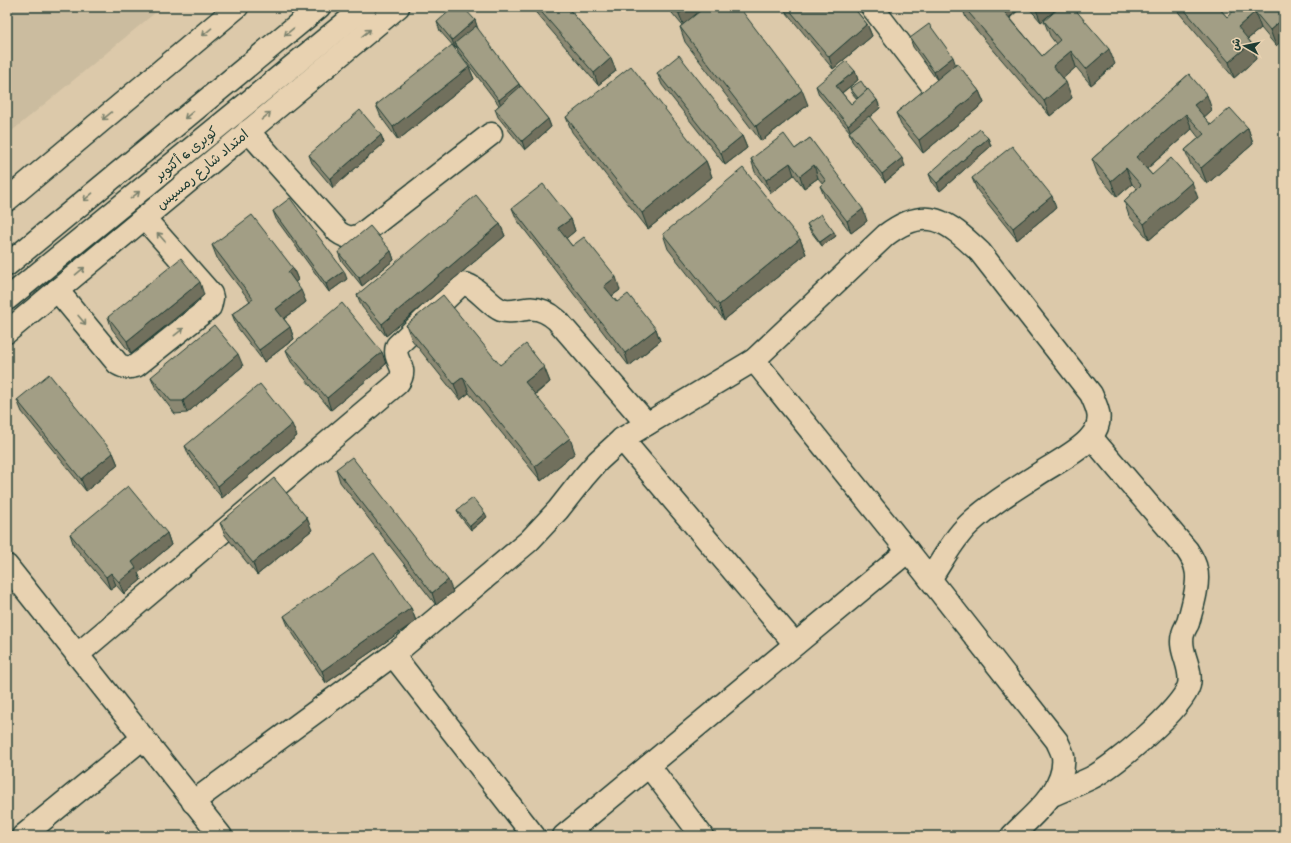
<svg xmlns="http://www.w3.org/2000/svg" width="1291" height="843" font-family="'Gochi Hand','Playpen Sans Arabic',sans-serif">
<rect width="100%" height="100%" fill="#dcc9aa"/>
<filter id="ink" filterUnits="userSpaceOnUse"><feTurbulence type="fractalNoise" baseFrequency=".025" numOctaves="2"/><feDisplacementMap in="SourceGraphic" scale="8" xChannelSelector="R" yChannelSelector="G"/><feConvolveMatrix kernelMatrix="1 2 1 2 8 2 1 2 1" color-interpolation-filters="sRGB"/></filter>
<g filter="url(#ink)">
<!-- built -->
<polygon fill="#cbbc9f" points="7,7 162,7 7,135"/>
<g fill="none" stroke-linecap="round" stroke-linejoin="round">
<!-- minor casing -->
<g stroke="#1f3d34" stroke-width="25">
<g id="minor">
<polyline points="872,7 932,85"/>
<path d="M 248,131 L 338,232 C 346,238 353,239 362,234 L 491,134"/>
<path d="M 57,290 L 118,364 C 125,368 129,368 136,366 L 210,307 L 212,298 L 211,294 L 144,218"/>
<path d="M 754,360 L 908,551 L 1057,741 C 1059,746 1062,751 1063,756 C 1067,790 1033,814 1012,836"/>
<polyline points="622,439 795,644"/>
<polyline points="7,566 221,836"/>
<path d="M 77,655 L 398,383 C 410,366 392,362 397,346 L 460,285 C 473,280 488,305 501,310 C 509,313 517,310 526,309 C 537,307 548,312 557,320 L 647,424"/>
<polyline points="393,655 534,836"/>
<polyline points="649,766 702,836"/>
<path d="M 1052,795 C 1065,790 1078,784 1091,778 C 1114,766 1183,709 1189,685 C 1193,667 1178,651 1183,634 C 1184,630 1186,627 1188,623 C 1192,608 1200,583 1196,569 C 1195,562 1191,556 1187,550 L 1091,437"/>
<path d="M 193,802 L 393,655 L 529,541 L 558,510 L 584,477 L 598,461 L 622,439 L 754,360 L 886,235 C 927,204 947,221 980,252 L 1091,394 C 1098,409 1104,421 1091,437 C 1078,453 1051,465 1034,477 C 1012,491 988,506 969,524 C 953,539 943,560 930,579"/>
<polyline points="23,836 143,738"/>
<polyline points="564,836 908,551"/>
</g>
</g>
<!-- major casing -->
<g stroke="#1f3d34" stroke-width="25">
<g id="major">
<polyline points="7,200 237,7"/>
<polyline points="7,332 398,7"/>
</g>
</g>
<!-- highway casing -->
<g stroke="#1f3d34" stroke-width="25">
<g id="highway">
<polyline points="7,265 319,7"/>
<polyline points="7,299 365,7"/>
</g>
</g>
<!-- minor -->
<use href="#minor" stroke="#e8d2b1" stroke-width="22"/>
<!-- major -->
<use href="#major" stroke="#e8d2b1" stroke-width="22"/>
<!-- highway -->
<use href="#highway" stroke="#e8d2b1" stroke-width="22"/>
</g>
<!-- wall -->
<g fill="#8b8872" stroke="#1f3d34">
<polygon points="531,7 567,7 611,58 616,71 598,85"/>
<polygon points="670,7 705,7 808,105 761,141 685,42 680,27 682,25 672,13"/>
<polygon points="782,7 853,7 867,24 872,36 833,69"/>
<polygon points="962,7 1022,7 1010,18 1042,56 1056,44 1050,36 1044,21 1115,64 1091,85 1076,67 1063,78 1072,98 1050,116 966,18"/>
<polygon points="1028,7 1059,7 1041,22"/>
<polygon points="1174,7 1218,7 1227,17 1284,7 1276,46 1261,28 1248,39 1251,43 1256,59 1234,78"/>
<polygon points="475,20 477,29 519,84 521,87 548,119 551,127 525,150 498,117 495,109 499,105 458,51 457,47 455,48 440,31 437,22"/>
<polygon points="910,38 956,64 979,91 984,103 923,153 901,125 896,113 937,80 913,47"/>
<polygon points="469,67 474,79 398,140 381,117 376,105"/>
<polygon points="855,71 858,80 842,93 851,104 857,99 852,93 850,88 867,90 877,100 880,108 869,117 905,166 885,182 852,141 849,132 850,132 819,95 816,86"/>
<polygon points="657,73 742,136 747,148 725,165 662,85"/>
<polygon points="1189,74 1212,110 1204,117 1211,125 1248,128 1253,144 1207,184 1191,165 1185,150 1199,138 1192,129 1147,169 1152,175 1198,198 1149,240 1129,216 1124,201 1137,189 1132,184 1117,197 1098,175 1092,159"/>
<polygon points="566,117 706,161 712,177 648,229 572,132"/>
<polygon points="381,135 384,143 333,188 312,163 309,155"/>
<polygon points="810,138 867,221 851,233 825,198 820,186 823,184 818,178 804,188 794,175 771,193 755,172 751,159 795,149"/>
<polygon points="988,138 991,146 940,191 932,182 929,174"/>
<polygon points="972,178 1056,208 1017,240 977,190"/>
<polygon points="512,208 571,219 575,231 566,238 572,246 620,290 612,296 617,302 656,329 660,341 629,366 517,220"/>
<polygon points="273,211 347,279 329,292 276,219"/>
<polygon points="500,224 505,236 386,336 362,307 357,295"/>
<polygon points="807,224 836,236 822,246 809,229"/>
<polygon points="663,234 800,239 806,254 724,320 668,249"/>
<polygon points="212,245 293,268 298,280 295,282 306,302 284,319 290,327 294,339 264,362 237,327 232,314 250,301 217,258"/>
<polygon points="391,251 394,260 362,286 341,260 338,252"/>
<polygon points="204,295 131,354 112,329 108,317"/>
<polygon points="406,325 500,365 544,367 550,382 535,395 575,453 541,481 469,393 460,400 412,340"/>
<polygon points="286,350 386,364 331,410 291,362"/>
<polygon points="243,366 187,413 175,414 156,389 151,377"/>
<polygon points="17,400 113,453 118,465 86,491 22,412"/>
<polygon points="297,436 222,498 190,458 185,446"/>
<polygon points="336,469 453,592 436,605 340,482"/>
<polygon points="457,510 487,517 471,530 459,515"/>
<polygon points="220,523 312,530 257,575 225,535"/>
<polygon points="167,533 171,545 138,573 141,580 124,594 116,585 110,589 74,546 70,534"/>
<polygon points="411,608 416,621 326,683 289,628 284,616"/>
</g>
<!-- shaded-wall -->
<g fill="#716f5d" stroke="#1f3d34">
<polygon points="687,7 705,7 684,26 679,14"/>
<polygon points="1000,7 1022,7 1005,21"/>
<polygon points="1035,7 1059,7 1041,22"/>
<polygon points="1255,12 1261,28 1243,43 1238,27"/>
<polygon points="1284,18 1284,39 1276,46 1270,30"/>
<polygon points="475,20 478,29 458,46 455,43 457,47 455,48 452,40"/>
<polygon points="867,24 872,36 833,69 829,57"/>
<polygon points="1251,43 1256,59 1234,78 1229,62"/>
<polygon points="1109,49 1115,64 1091,85 1086,69"/>
<polygon points="1071,51 1076,67 1059,82 1053,66"/>
<polygon points="953,57 956,66 937,80 934,72"/>
<polygon points="611,58 616,71 598,85 594,73"/>
<polygon points="469,67 474,79 398,140 393,127"/>
<polygon points="855,71 858,80 839,95 836,86"/>
<polygon points="1066,82 1072,98 1050,116 1044,101"/>
<polygon points="519,84 522,92 502,108 499,100"/>
<polygon points="802,90 808,105 761,141 756,126"/>
<polygon points="979,91 984,103 923,153 919,140"/>
<polygon points="1207,95 1212,110 1200,121 1194,105"/>
<polygon points="877,100 880,108 851,133 848,125"/>
<polygon points="1186,114 1192,129 1142,173 1136,157"/>
<polygon points="548,119 551,127 525,150 522,141"/>
<polygon points="1248,128 1253,144 1207,184 1201,168"/>
<polygon points="381,135 384,143 333,188 330,179"/>
<polygon points="742,136 747,148 725,165 721,153"/>
<polygon points="988,138 991,146 940,191 937,183"/>
<polygon points="902,158 905,166 885,182 882,174"/>
<polygon points="706,161 712,177 648,229 642,213"/>
<polygon points="790,163 794,175 771,193 766,180"/>
<polygon points="814,165 818,178 804,188 800,176"/>
<polygon points="1126,168 1132,184 1117,197 1111,181"/>
<polygon points="1192,182 1198,198 1149,240 1144,224"/>
<polygon points="1052,196 1056,208 1017,240 1013,228"/>
<polygon points="863,209 867,221 851,233 847,221"/>
<polygon points="571,219 575,231 563,241 558,228"/>
<polygon points="500,224 505,236 386,336 382,324"/>
<polygon points="834,232 836,236 822,246 820,242"/>
<polygon points="800,239 806,254 724,320 719,305"/>
<polygon points="391,251 394,260 362,286 359,278"/>
<polygon points="293,268 298,280 292,285 288,272"/>
<polygon points="344,271 347,279 329,292 326,284"/>
<polygon points="616,277 620,290 609,298 604,286"/>
<polygon points="200,282 204,295 131,354 127,341"/>
<polygon points="301,290 306,302 281,321 276,309"/>
<polygon points="290,327 294,339 264,362 259,350"/>
<polygon points="656,329 660,341 629,366 625,353"/>
<polygon points="382,352 386,364 331,410 327,398"/>
<polygon points="238,354 243,366 187,413 183,401"/>
<polygon points="544,367 550,382 530,398 525,382"/>
<polygon points="463,377 469,393 460,400 454,384"/>
<polygon points="292,424 297,436 222,498 218,486"/>
<polygon points="570,438 575,453 541,481 535,466"/>
<polygon points="113,453 118,465 86,491 81,479"/>
<polygon points="485,513 487,517 471,530 470,526"/>
<polygon points="307,518 312,530 257,575 253,563"/>
<polygon points="167,533 171,545 138,573 141,580 124,594 119,582 132,562"/>
<polygon points="111,573 116,585 110,589 106,577"/>
<polygon points="448,580 453,592 436,605 432,593"/>
<polygon points="411,608 416,621 326,683 322,671"/>
</g>
<!-- building -->
<g fill="#a29e85" stroke="#1f3d34">
<polygon points="454,7 463,7 475,20 452,40 437,22"/>
<polygon points="537,7 567,7 611,58 594,73"/>
<polygon points="673,7 687,7 679,14"/>
<polygon points="705,7 739,7 802,90 756,126 680,27"/>
<polygon points="787,7 853,7 867,24 829,57"/>
<polygon points="964,7 1000,7 1042,56 1060,40 1044,21 1060,7 1073,7 1109,49 1086,69 1071,51 1053,66 1066,82 1044,101"/>
<polygon points="1182,7 1218,7 1227,17 1238,7 1284,7 1284,18 1270,30 1255,12 1238,27 1251,43 1229,62"/>
<polygon points="929,24 953,57 934,72 910,38"/>
<polygon points="476,26 519,84 499,100 455,43"/>
<polygon points="452,45 469,67 393,127 376,105"/>
<polygon points="679,55 742,136 721,153 657,73"/>
<polygon points="846,61 855,71 836,86 851,104 868,89 877,100 848,125 816,86"/>
<polygon points="957,63 979,91 919,140 896,113"/>
<polygon points="631,66 706,161 642,213 566,117"/>
<polygon points="1189,74 1207,95 1194,105 1211,125 1230,108 1248,128 1201,168 1185,150 1204,134 1186,114 1136,157 1152,175 1171,158 1192,182 1144,224 1124,201 1141,185 1126,168 1111,181 1092,159"/>
<polygon points="861,81 867,90 858,98 850,88"/>
<polygon points="521,86 548,119 522,141 495,109"/>
<polygon points="360,110 381,135 330,179 309,155"/>
<polygon points="869,116 902,158 882,174 849,132"/>
<polygon points="980,129 988,138 937,183 929,174"/>
<polygon points="784,134 795,149 810,138 863,209 847,221 820,186 826,181 814,165 800,176 790,163 766,180 751,159"/>
<polygon points="1012,146 1052,196 1013,228 972,178"/>
<polygon points="743,168 800,239 719,305 663,234"/>
<polygon points="543,184 571,219 558,228 572,246 584,237 616,277 604,286 617,302 628,294 656,329 625,353 512,208"/>
<polygon points="476,195 500,224 382,324 357,295"/>
<polygon points="290,198 344,271 326,284 273,211"/>
<polygon points="821,214 834,232 820,242 807,224"/>
<polygon points="252,215 293,268 288,272 301,290 276,309 290,327 259,350 232,314 253,299 212,245"/>
<polygon points="370,226 391,251 359,278 338,252"/>
<polygon points="181,258 200,282 127,341 108,317"/>
<polygon points="443,295 500,365 526,344 544,367 525,382 570,438 535,466 463,377 454,384 406,325"/>
<polygon points="342,303 382,352 327,398 286,350"/>
<polygon points="214,325 238,354 183,401 171,401 151,377"/>
<polygon points="49,374 113,453 81,479 17,400"/>
<polygon points="260,384 292,424 218,486 185,446"/>
<polygon points="352,457 448,580 432,593 336,469"/>
<polygon points="274,478 307,518 253,563 220,523"/>
<polygon points="128,486 167,533 132,562 136,568 119,582 111,573 106,577 70,534"/>
<polygon points="473,498 485,513 470,526 457,510"/>
<polygon points="374,553 411,608 322,671 284,616"/>
</g>
<!-- one-way arrows -->
<defs><path id="oneway-shaft" d="M-6 0H5M1.5-3L5.5 0L1.5 3" fill="none" stroke-width="1.6" stroke-linecap="round" stroke-linejoin="round"/></defs>
<g stroke="#79806c">
<use href="#oneway-shaft" transform="translate(207 32) rotate(140)"/>
<use href="#oneway-shaft" transform="translate(289 32) rotate(140)"/>
<use href="#oneway-shaft" transform="translate(366 33) rotate(-40)"/>
<use href="#oneway-shaft" transform="translate(189 115) rotate(140)"/>
<use href="#oneway-shaft" transform="translate(107 116) rotate(140)"/>
<use href="#oneway-shaft" transform="translate(266 116) rotate(-40)"/>
<use href="#oneway-shaft" transform="translate(135 195) rotate(-39)"/>
<use href="#oneway-shaft" transform="translate(88 197) rotate(140)"/>
<use href="#oneway-shaft" transform="translate(161 237) rotate(-131)"/>
<use href="#oneway-shaft" transform="translate(80 271) rotate(-40)"/>
<use href="#oneway-shaft" transform="translate(82 320) rotate(50)"/>
<use href="#oneway-shaft" transform="translate(179 332) rotate(-38)"/>
</g>
</g>
<g text-anchor="middle" stroke-width="3.5" stroke-linejoin="round" paint-order="stroke">
<!-- street labels -->
<g font-size="14" fill="#1f3d34" stroke="#e8d2b1">
<text transform="translate(186 153) rotate(-39)" y="5">كوبرى 6 أكتوبر</text>
<text transform="translate(202 169) rotate(-40)" y="5">امتداد شارع رمسيس</text>
</g>
</g>
<!-- margin -->
<rect width="1291" height="843" fill="none" stroke="#e8d2b1" stroke-width="24"/>
<rect x="12" y="12" width="1267" height="819" fill="none" stroke="#1f3d34" stroke-width="1.5" filter="url(#ink)"/>
<!-- north arrow -->
<g transform="translate(1245 46) rotate(279)" stroke="#e8d2b1" stroke-width="3" paint-order="stroke">
<path d="M0-3L7 15L0 10L-7 15Z" fill="#1f3d34"/>
<text y="-6" font-size="11" font-weight="bold" text-anchor="middle" fill="#1f3d34">ش</text>
</g>
</svg>
